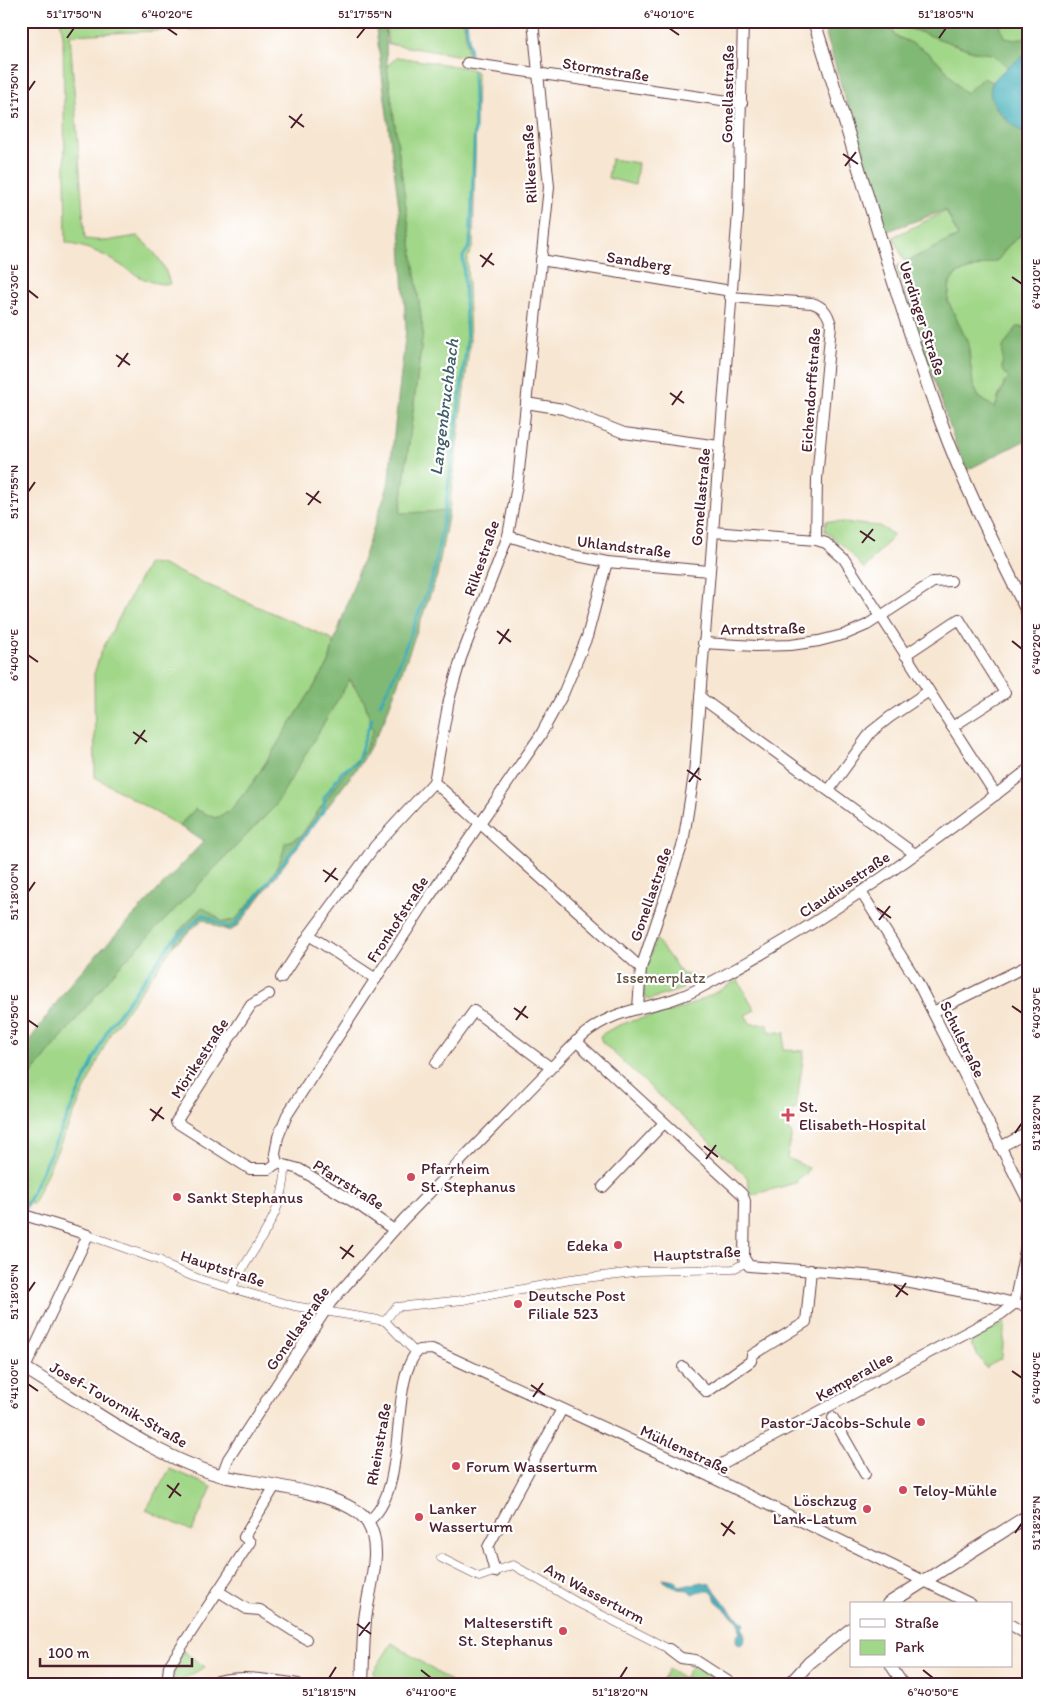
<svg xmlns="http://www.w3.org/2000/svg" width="1050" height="1705" font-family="Itim,sans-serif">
<rect width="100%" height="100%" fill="#fff"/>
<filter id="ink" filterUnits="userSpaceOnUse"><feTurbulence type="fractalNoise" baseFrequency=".02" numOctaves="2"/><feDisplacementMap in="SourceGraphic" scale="10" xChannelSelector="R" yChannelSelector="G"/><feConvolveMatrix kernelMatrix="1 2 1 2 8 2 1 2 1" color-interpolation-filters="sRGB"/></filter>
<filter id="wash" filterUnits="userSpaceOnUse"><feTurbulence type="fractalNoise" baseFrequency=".0096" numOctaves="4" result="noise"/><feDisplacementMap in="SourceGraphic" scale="20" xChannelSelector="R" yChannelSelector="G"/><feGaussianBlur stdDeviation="1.12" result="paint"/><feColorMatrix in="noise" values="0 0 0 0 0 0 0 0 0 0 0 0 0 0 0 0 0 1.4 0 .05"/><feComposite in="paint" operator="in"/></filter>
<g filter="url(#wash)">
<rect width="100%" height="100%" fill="#f7e6d2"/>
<!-- green -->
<g fill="#a1d788" stroke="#767b5a">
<path d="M 60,21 L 217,21 L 217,28 L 70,35 L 85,239 L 106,241 L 137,236 C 154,251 164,261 170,284 C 142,286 123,263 99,253 C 89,248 77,246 66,242 L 63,35 Z"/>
<polygon points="385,21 464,21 468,57 388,44"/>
<polygon points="1006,21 1029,21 1029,36 1016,41 1006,38 1000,27"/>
<path d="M 891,26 L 903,26 L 976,52 L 992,54 L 1009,68 L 992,82 L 983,78 L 967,93 C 957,87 952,78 945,69 C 931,52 916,44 895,36 Z"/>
<polygon points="397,57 468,68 477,72 473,246 467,260 470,341 449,511 400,514 423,332 387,66"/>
<polygon points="611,159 638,163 635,185 608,178"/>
<polygon points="946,211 958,236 905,262 893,237"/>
<polygon points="1029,228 1029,328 1017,327 1009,378 999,395 995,408 979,397 973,385 968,343 948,301 950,283 956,274 998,260 1008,246"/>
<polygon points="826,521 879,526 894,535 864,569 847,549 825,531"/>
<polygon points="148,563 160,564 332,639 333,645 329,663 254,781 229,812 215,818 195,809 179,826 95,777 94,674 101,652"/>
<path d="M 349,679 L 365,703 L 373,731 L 365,750 L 344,774 L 301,836 L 286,843 C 281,873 253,898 235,920 L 223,922 L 202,907 L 180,930 L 174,945 L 111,1032 L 33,1204 L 21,1202 L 21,1087 L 117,969 L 275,806 Z"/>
<polygon points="656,939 682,974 695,975 682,985 683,989 648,1000 644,996 644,972"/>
<path d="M 738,980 L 755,1010 L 745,1015 L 751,1024 L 768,1024 L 769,1031 L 785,1033 L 783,1050 L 804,1051 L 796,1110 L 792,1109 L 789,1132 L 792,1133 L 787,1158 L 809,1168 L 806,1174 L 799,1177 L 796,1183 L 751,1195 L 747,1177 L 602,1042 L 600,1036 C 623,1019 650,1018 676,1010 C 698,1003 718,991 738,980 Z"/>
<polygon points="1005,1322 1002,1357 986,1368 970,1343"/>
<polygon points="170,1469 212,1487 192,1531 146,1510"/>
<polygon points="392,1643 455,1684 373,1684 374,1671"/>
<polygon points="183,1651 205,1667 176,1683 172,1669"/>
<polygon points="693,1664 724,1684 660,1684 669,1669 684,1678"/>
</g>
<!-- forest -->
<g fill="#80b874" stroke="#656c50">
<path d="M 375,21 L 385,21 L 387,66 L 423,332 L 400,513 L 449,511 L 437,576 L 384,721 L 363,760 L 238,926 L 230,931 L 218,927 L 203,919 L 174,945 L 180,931 L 202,907 L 223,922 L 235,920 C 253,898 281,873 285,843 L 301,836 L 344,774 L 365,750 L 373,731 L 365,703 L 350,679 L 275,806 L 117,969 L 21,1087 L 21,1052 L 73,980 L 204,841 L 179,826 L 195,809 L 215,818 L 229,812 L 254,781 L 329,663 L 333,645 L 388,486 L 406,330 L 399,207 Z"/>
<path d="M 822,21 L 1006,21 L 1000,27 L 1006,38 L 1016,40 L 1029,36 L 1029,52 L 1009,68 L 992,54 L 976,52 L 903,26 L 891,27 L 895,36 C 916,44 931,52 945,69 C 952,78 957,87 966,93 L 983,78 L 992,82 C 985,108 1012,124 1029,139 L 1029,228 L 1008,246 L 998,260 L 956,274 L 950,283 L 948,301 L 968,343 L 973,385 L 979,397 L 995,408 L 1005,381 L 1009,378 L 1002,370 L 1003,347 L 1017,327 L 1029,328 L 1029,451 L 1024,441 L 967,470 L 957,448 L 896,267 L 958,236 L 946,210 L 885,232 Z"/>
</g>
<!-- water -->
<g fill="#39aab5" stroke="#426470">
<path d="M 1029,52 L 1029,139 C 1016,127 980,102 993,82 C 1001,70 1018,60 1029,52 Z"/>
<polygon points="663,1578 675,1580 680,1587 701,1582 710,1584 733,1614 745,1623 742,1628 745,1637 744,1643 739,1645 736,1641 737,1635 740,1633 739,1622 716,1602 714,1594 710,1591 699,1591 694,1594 688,1590 678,1589 663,1581"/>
</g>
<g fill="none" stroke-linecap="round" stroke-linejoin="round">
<!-- stream -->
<g stroke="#39aab5" stroke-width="3">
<polyline points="466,21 470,54"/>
<polyline points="380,704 396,672 433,576 445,511 467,342 463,256 470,246 475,124 473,73"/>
<polyline points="23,1212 109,1027 173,940 203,915 229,928 235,925 324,810 324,798 342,772 357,762 372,718"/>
</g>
</g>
</g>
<g filter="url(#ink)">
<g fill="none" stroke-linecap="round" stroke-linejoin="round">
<!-- pedestrian casing -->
<g stroke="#643d44" stroke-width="9">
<g id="pedestrian">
<polyline points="88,1235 161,1261 169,1267 202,1280 294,1306 385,1321 416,1353"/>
<path d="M 231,1289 C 251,1250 287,1212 285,1166"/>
<polyline points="385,1321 396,1307 463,1300 570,1280 642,1271 733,1269 745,1263"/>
<polyline points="441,1558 479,1577 513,1565 578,1603 669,1649"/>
</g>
</g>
<!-- minor casing -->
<g stroke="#643d44" stroke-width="12">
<g id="minor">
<polyline points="533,21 549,187 518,480 508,536 461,658 449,700 434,782 641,968 638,1008"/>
<polyline points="467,63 742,103"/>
<polyline points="541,260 731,291"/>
<path d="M 730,297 L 812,303 C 824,307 828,313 831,325 L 817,479 L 816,540"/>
<polyline points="526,403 563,409 624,433 719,446"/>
<polyline points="713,532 816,540 826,543 844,559 996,795"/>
<polyline points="508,536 567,554 607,562 709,571"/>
<polyline points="703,643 756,646 791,645 819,641 846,634 867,625 933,582 951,581"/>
<polyline points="905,655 959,619 1005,693 952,727"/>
<polyline points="700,697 915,854"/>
<polyline points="829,790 871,732 890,717 929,691"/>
<polyline points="861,892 917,981 1029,1203"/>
<polyline points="309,935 376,979"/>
<polyline points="641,968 683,843 694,775 738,213 743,21"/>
<polyline points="281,978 309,935 375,846 434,782"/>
<polyline points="269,994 251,1005 176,1122 250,1169 269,1169 277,1163"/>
<polyline points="933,1012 1029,965"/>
<polyline points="576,1041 742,1194 745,1201 744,1258 749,1266 877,1276 986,1296 1029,1307"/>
<polyline points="436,1063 474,1011 550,1067"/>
<polyline points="1000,1147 1029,1132"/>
<polyline points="603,1187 664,1123"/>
<polyline points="21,1214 88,1235 25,1368 21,1383"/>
<polyline points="394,1230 357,1204 299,1169 277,1163 275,1154 278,1137 287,1115 425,903 540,736 563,694 587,637 607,562"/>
<polyline points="1014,1304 1029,1232"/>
<polyline points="683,1367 707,1392 751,1361 752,1355 806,1322 811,1270"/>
<polyline points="833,1418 865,1474"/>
<path d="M 222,1475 L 228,1459 L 247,1430 L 331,1302 L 403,1220 L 583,1035 C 621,1003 657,1011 698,989 C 816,928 924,851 1029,769"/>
<polyline points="711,1477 716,1467 1001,1314 1014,1304"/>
<path d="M 367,1522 C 411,1493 387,1379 419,1350 L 432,1349 L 711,1477 L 971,1604"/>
<polyline points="495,1572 488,1547 562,1409"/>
<polyline points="218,1591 250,1542 244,1537 275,1486"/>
<polyline points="1011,1625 1029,1636"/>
<polyline points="669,1649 681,1658 695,1660 732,1684"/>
<polyline points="891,1666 903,1684"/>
<polyline points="172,1684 168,1675 169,1666 218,1591 247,1609 260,1610 306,1639"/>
<path d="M 210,1684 C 236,1673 271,1680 298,1684"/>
</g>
</g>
<!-- tertiary casing -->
<g stroke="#643d44" stroke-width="14">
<g id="tertiary">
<path d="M 814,21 C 856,155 893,290 941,422 C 965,488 998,552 1029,615"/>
<path d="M 21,1366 C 84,1403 157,1460 227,1477 C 260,1484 351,1493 368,1523 C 384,1550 368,1590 365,1620 C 363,1641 363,1662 362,1684"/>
<polyline points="888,1604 1029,1515"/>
<polyline points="790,1684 809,1663 851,1629"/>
</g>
</g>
<!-- pedestrian -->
<use href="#pedestrian" stroke="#fff" stroke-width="8"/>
<!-- minor -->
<use href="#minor" stroke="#fff" stroke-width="10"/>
<!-- tertiary -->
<use href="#tertiary" stroke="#fff" stroke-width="12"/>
</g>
</g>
<!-- ticks -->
<path fill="none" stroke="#4a1f2b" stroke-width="2" d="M 167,28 L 177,35M 669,28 L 679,35M 67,38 L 74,28M 357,38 L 365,28M 939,38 L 946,28M 28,91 L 35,81M 289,116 L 304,127M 291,128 L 302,114M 843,154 L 858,164M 845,166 L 856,152M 480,255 L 494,265M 482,267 L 492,253M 1012,277 L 1022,284M 28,290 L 38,298M 116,355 L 130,365M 118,367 L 128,353M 670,393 L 684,403M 672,405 L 682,391M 28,492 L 35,482M 306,493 L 321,503M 308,505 L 319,491M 860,531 L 875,541M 862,543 L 873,529M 497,631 L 511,642M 1012,641 L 1022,649M 499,644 L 509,629M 28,655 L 38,662M 133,732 L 147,742M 135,744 L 145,730M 687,770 L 701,780M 689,782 L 699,768M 323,870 L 338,880M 325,882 L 336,868M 28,892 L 35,882M 877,908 L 891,918M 879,920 L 890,906M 1012,1006 L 1022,1013M 514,1008 L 528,1018M 28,1020 L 38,1027M 516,1020 L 526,1006M 150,1109 L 164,1119M 152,1121 L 162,1107M 1015,1133 L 1022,1123M 704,1146 L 718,1157M 706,1159 L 716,1145M 340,1247 L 354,1257M 342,1259 L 353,1245M 894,1285 L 908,1295M 28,1292 L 35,1282M 896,1297 L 906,1283M 1012,1371 L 1022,1378M 28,1384 L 38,1391M 531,1385 L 545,1395M 533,1397 L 543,1383M 167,1485 L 181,1496M 169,1498 L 179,1483M 721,1523 L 735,1534M 1015,1533 L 1022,1523M 723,1536 L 733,1521M 357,1624 L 371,1634M 359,1636 L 370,1622M 421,1670 L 431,1678M 923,1670 L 933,1678M 329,1678 L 336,1667M 620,1678 L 627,1667"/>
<!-- markers -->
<g fill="#d1495b" stroke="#fff" stroke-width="2">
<path d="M785.5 1107.5h5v5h5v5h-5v5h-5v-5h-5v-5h5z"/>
<circle cx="411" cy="1177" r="5"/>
<circle cx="177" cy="1197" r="5"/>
<circle cx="618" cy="1245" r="5"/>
<circle cx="518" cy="1304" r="5"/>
<circle cx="921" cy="1422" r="5"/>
<circle cx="456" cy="1466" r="5"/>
<circle cx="903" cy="1490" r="5"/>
<circle cx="867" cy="1509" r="5"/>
<circle cx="419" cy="1517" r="5"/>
<circle cx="563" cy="1631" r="5"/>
</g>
<g text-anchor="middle" stroke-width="4.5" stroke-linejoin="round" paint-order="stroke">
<!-- street labels -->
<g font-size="16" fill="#4a1f2b" stroke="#fff">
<text transform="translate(606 69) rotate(9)" y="6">Stormstraße</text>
<text transform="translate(727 94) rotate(-89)" y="6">Gonellastraße</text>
<text transform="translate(529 164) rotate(-93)" y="6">Rilkestraße</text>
<text transform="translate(639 261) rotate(9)" y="6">Sandberg</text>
<text transform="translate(923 318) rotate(72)" y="6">Uerdinger Straße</text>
<text transform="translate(810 390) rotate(-86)" y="6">Eichendorffstraße</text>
<text transform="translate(700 497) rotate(-85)" y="6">Gonellastraße</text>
<text transform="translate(624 546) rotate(7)" y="6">Uhlandstraße</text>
<text transform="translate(481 558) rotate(-71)" y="6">Rilkestraße</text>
<text transform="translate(763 628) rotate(-1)" y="6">Arndtstraße</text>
<text transform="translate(844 884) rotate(-34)" y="6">Claudiusstraße</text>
<text transform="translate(650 894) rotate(-71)" y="6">Gonellastraße</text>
<text transform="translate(397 919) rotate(-57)" y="6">Fronhofstraße</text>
<text transform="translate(963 1039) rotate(64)" y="6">Schulstraße</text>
<text transform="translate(199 1058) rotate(-57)" y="6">Mörikestraße</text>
<text transform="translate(349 1184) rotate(32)" y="6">Pfarrstraße</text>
<text transform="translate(697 1253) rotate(-3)" y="6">Hauptstraße</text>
<text transform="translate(223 1268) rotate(18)" y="6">Hauptstraße</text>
<text transform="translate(297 1328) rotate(-55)" y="6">Gonellastraße</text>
<text transform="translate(854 1376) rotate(-29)" y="6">Kemperallee</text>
<text transform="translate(119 1404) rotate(30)" y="6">Josef-Tovornik-Straße</text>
<text transform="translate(378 1444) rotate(-80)" y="6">Rheinstraße</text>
<text transform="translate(685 1449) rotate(25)" y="6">Mühlenstraße</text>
<text transform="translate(595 1593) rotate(28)" y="6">Am Wasserturm</text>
</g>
<!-- park labels -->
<g font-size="16" fill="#645647" stroke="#fff">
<text x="661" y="983">Issemerplatz</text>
</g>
<!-- poi labels -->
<g font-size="16" fill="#4a1f2b" stroke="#fff" text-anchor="start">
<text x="799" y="1112">St.<tspan x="799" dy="18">Elisabeth-Hospital</tspan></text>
<text x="421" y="1174">Pfarrheim<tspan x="421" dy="18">St. Stephanus</tspan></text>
<text x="187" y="1203">Sankt Stephanus</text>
<text x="608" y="1251" text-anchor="end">Edeka</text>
<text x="528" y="1301">Deutsche Post<tspan x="528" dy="18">Filiale 523</tspan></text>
<text x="911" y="1428" text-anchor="end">Pastor-Jacobs-Schule</text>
<text x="466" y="1472">Forum Wasserturm</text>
<text x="913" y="1496">Teloy-Mühle</text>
<text x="857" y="1506" text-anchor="end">Löschzug<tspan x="857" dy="18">Lank-Latum</tspan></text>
<text x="429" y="1514">Lanker<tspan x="429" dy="18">Wasserturm</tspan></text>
<text x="553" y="1628" text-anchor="end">Malteserstift<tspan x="553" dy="18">St. Stephanus</tspan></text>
</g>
<!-- water labels -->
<g font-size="18" font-style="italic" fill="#425e69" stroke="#fff">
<text transform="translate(444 407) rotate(-83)" y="6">Langenbruchbach</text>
</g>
</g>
<!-- margin -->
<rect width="1050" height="1705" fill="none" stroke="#fff" stroke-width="55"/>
<!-- legend -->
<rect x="850" y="1602" width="162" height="65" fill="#ffffff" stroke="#b7a5aa"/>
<rect x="860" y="1619" width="25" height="8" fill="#ffffff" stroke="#b7a5aa"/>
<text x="895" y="1628" font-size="15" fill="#4a1f2b">Straße</text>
<rect x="860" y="1640" width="25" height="15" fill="#a1d788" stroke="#b7a5aa"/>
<text x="895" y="1652" font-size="15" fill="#4a1f2b">Park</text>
<!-- scale -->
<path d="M40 1658v8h152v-8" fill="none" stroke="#4a1f2b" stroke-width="2.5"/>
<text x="48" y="1658" font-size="15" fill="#4a1f2b" stroke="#ffffff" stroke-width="4" paint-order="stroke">100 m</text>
<rect x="28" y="28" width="994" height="1650" fill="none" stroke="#4a1f2b" stroke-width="2"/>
<g font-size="12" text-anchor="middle" fill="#4a1f2b">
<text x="74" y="18">51°17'50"N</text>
<text x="167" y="18">6°40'20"E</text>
<text x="365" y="18">51°17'55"N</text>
<text x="669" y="18">6°40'10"E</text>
<text x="946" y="18">51°18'05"N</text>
<text transform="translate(14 91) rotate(-90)" y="4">51°17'50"N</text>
<text transform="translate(1036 284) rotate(-90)" y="4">6°40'10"E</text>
<text transform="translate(14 290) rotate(-90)" y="4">6°40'30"E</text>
<text transform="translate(14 492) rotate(-90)" y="4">51°17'55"N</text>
<text transform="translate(1036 649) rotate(-90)" y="4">6°40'20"E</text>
<text transform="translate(14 655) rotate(-90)" y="4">6°40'40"E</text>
<text transform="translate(14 892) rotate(-90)" y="4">51°18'00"N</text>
<text transform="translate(1036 1013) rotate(-90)" y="4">6°40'30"E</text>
<text transform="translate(14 1020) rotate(-90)" y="4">6°40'50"E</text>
<text transform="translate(1036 1123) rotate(-90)" y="4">51°18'20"N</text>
<text transform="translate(14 1292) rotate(-90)" y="4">51°18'05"N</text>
<text transform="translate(1036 1378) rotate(-90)" y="4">6°40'40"E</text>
<text transform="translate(14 1384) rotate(-90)" y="4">6°41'00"E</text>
<text transform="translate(1036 1523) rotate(-90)" y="4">51°18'25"N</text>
<text x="329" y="1696">51°18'15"N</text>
<text x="431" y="1696">6°41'00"E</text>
<text x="620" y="1696">51°18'20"N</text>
<text x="933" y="1696">6°40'50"E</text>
</g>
</svg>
